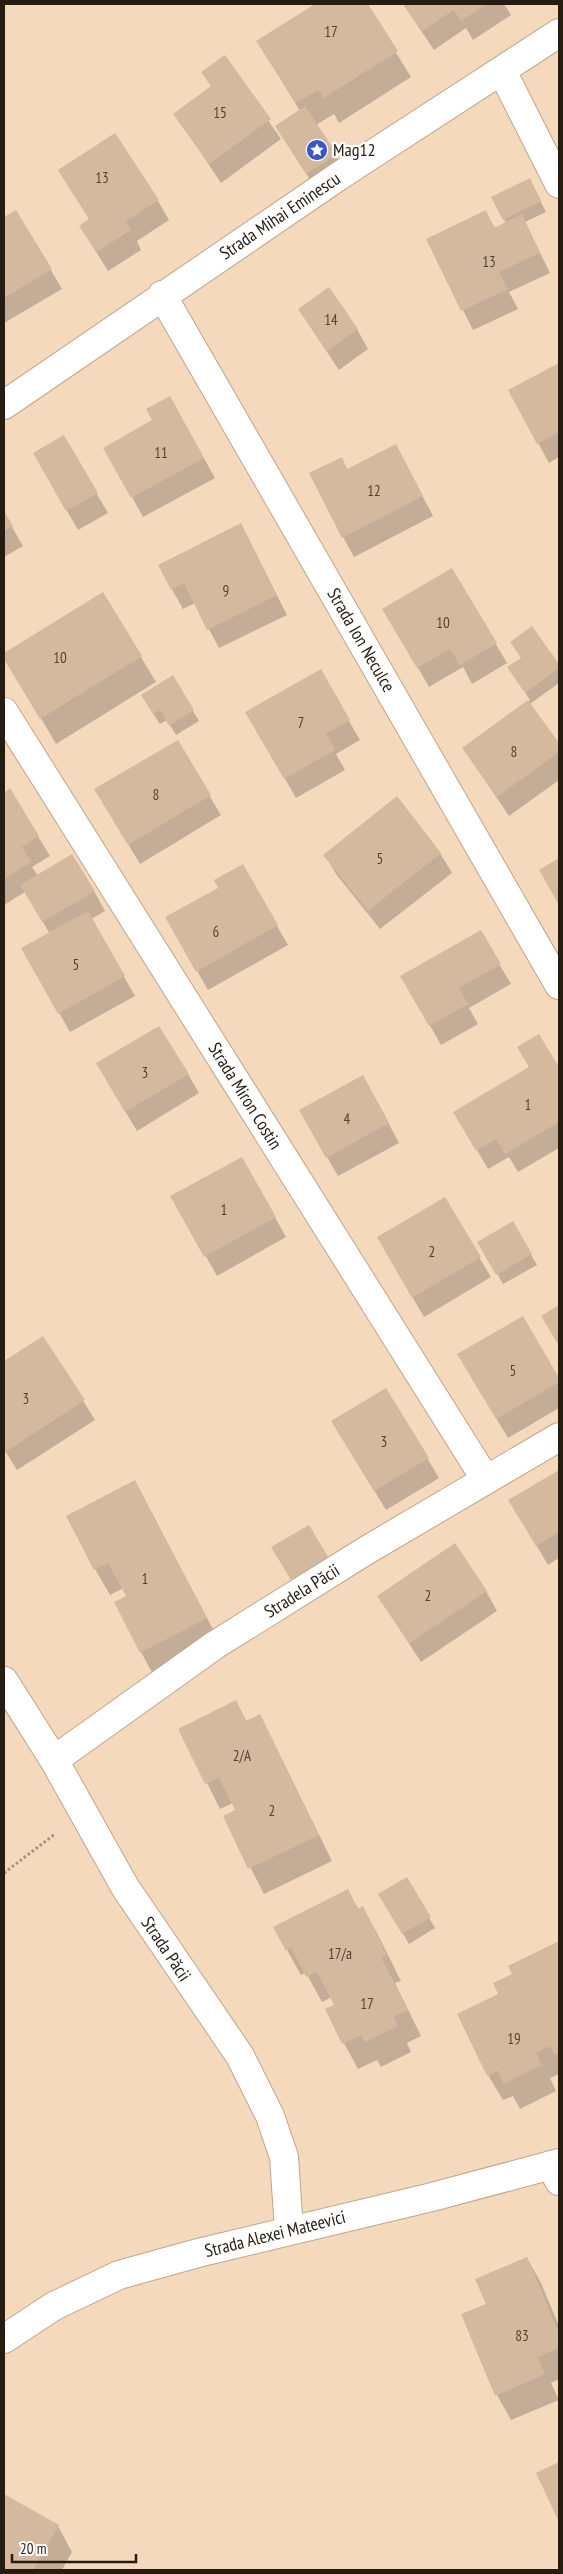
<svg xmlns="http://www.w3.org/2000/svg" width="563" height="2574" font-family="'PT Sans Narrow',sans-serif">
<rect width="100%" height="100%" fill="#f5d9bd"/>
<!-- shadow -->
<g fill="#0003">
<polygon points="317,4 366,4 411,77 339,123 334,114 316,125 347,174 318,192 288,145 300,111 258,42"/>
<polygon points="403,4 504,4 511,15 473,40 466,28 434,50"/>
<polygon points="224,56 281,139 221,183 175,114 211,87 203,72"/>
<polygon points="59,171 158,201 169,220 137,241 141,250 108,271 92,245 90,220"/>
<polygon points="535,190 546,212 525,222 550,273 509,292 518,309 473,330 428,240 485,212 495,228 506,223 504,219"/>
<polygon points="16,211 62,289 4,323 4,219"/>
<polygon points="299,310 357,329 368,349 339,370"/>
<polygon points="559,365 559,457 549,463 510,391"/>
<polygon points="181,417 215,478 143,517 105,448"/>
<polygon points="63,437 108,513 78,530 34,454"/>
<polygon points="341,459 348,470 406,465 433,516 354,557 343,537"/>
<polygon points="4,513 23,546 4,557"/>
<polygon points="241,525 287,615 219,648 195,603 183,609 159,566"/>
<polygon points="452,570 507,663 472,684 463,667 429,687 384,609"/>
<polygon points="103,594 156,682 56,744 4,655"/>
<polygon points="532,628 559,666 559,683 530,704 559,745 559,780 509,816 463,748 530,700 508,667 522,659"/>
<polygon points="320,671 360,740 336,754 345,770 296,798 247,712"/>
<polygon points="172,677 199,721 176,735 167,720 160,724 148,706"/>
<polygon points="177,742 221,815 140,864 107,809"/>
<polygon points="10,790 50,856 32,867 38,876 94,891 105,911 91,919 135,996 70,1032 23,949 50,934 25,892 4,905 4,794"/>
<polygon points="440,853 452,873 380,929 336,874 325,855"/>
<polygon points="242,865 288,945 208,990 167,918 220,888"/>
<polygon points="480,932 511,984 469,1008 478,1024 441,1045 402,976"/>
<polygon points="539,1036 559,1070 559,1148 518,1172 509,1157 488,1169 455,1112 530,1067"/>
<polygon points="188,1074 199,1093 137,1131 108,1083"/>
<polygon points="374,1096 399,1143 338,1176 327,1157"/>
<polygon points="253,1178 286,1237 217,1276 172,1197"/>
<polygon points="444,1199 491,1277 424,1317 378,1238"/>
<polygon points="513,1223 537,1265 503,1284 479,1242"/>
<polygon points="522,1317 559,1381 559,1408 508,1438 459,1355"/>
<polygon points="43,1337 95,1420 17,1470 4,1449 4,1362"/>
<polygon points="386,1390 439,1478 386,1510 344,1441"/>
<polygon points="559,1472 559,1558 548,1565 510,1501"/>
<polygon points="134,1481 221,1644 155,1678 141,1652 128,1596 123,1588 110,1595 95,1569"/>
<polygon points="308,1527 333,1568 298,1589 273,1548"/>
<polygon points="486,1591 497,1611 421,1662 378,1596"/>
<polygon points="236,1702 247,1722 260,1715 332,1861 264,1894 224,1816 236,1811 233,1803 220,1809 180,1729"/>
<polygon points="406,1879 435,1928 409,1944 380,1894"/>
<polygon points="348,1891 359,1910 363,1908 377,1933 401,1981 395,1983 421,2036 407,2043 411,2052 381,2067 377,2060 358,2069 326,2010 336,2005 332,1997 322,2002 306,1973 301,1975 287,1950"/>
<polygon points="559,1943 559,2074 550,2078 556,2091 520,2109 513,2096 503,2100 488,2075 514,1975 510,1967"/>
<polygon points="527,2258 541,2283 559,2326 559,2379 551,2383 559,2400 511,2420 497,2395 488,2305"/>
<polygon points="559,2463 559,2519 537,2473"/>
<polygon points="4,2495 58,2526 72,2552 62,2570 4,2570"/>
</g>
<!-- building -->
<g fill="#d5b99f">
<polygon points="315,4 368,4 398,51 324,98 318,90 296,103 256,41"/>
<polygon points="403,4 487,4 461,21 454,10 422,31"/>
<polygon points="225,55 271,119 209,164 173,114 211,86 201,72"/>
<polygon points="305,106 337,154 306,174 275,126"/>
<polygon points="115,133 159,200 126,221 131,230 96,252 79,226 89,219 58,170"/>
<polygon points="530,178 541,201 503,220 491,197"/>
<polygon points="16,210 52,269 4,298 4,217"/>
<polygon points="486,210 494,228 522,214 540,253 499,272 508,289 461,311 426,239"/>
<polygon points="329,287 358,329 327,351 298,309"/>
<polygon points="559,363 559,432 537,444 508,390"/>
<polygon points="170,396 204,458 131,498 103,448 152,420 146,409"/>
<polygon points="64,435 98,493 66,511 33,453"/>
<polygon points="396,444 423,496 342,538 309,473 342,457 347,469"/>
<polygon points="4,511 13,526 4,531"/>
<polygon points="241,523 277,595 207,630 184,583 171,590 158,565"/>
<polygon points="452,568 497,643 460,665 450,649 417,668 382,609"/>
<polygon points="103,592 142,656 40,719 4,659 4,653"/>
<polygon points="532,626 559,664 559,668 525,693 507,667 521,658 510,642"/>
<polygon points="321,669 350,720 326,734 335,750 284,779 245,712"/>
<polygon points="173,675 194,710 169,726 160,710 153,714 141,695"/>
<polygon points="528,700 559,743 559,752 497,797 462,748"/>
<polygon points="178,740 211,795 128,845 94,789"/>
<polygon points="10,788 39,836 22,847 31,862 4,879 4,793"/>
<polygon points="397,796 441,853 368,911 323,855"/>
<polygon points="72,854 95,891 42,922 20,885"/>
<polygon points="559,858 559,905 539,870"/>
<polygon points="243,864 278,925 196,972 165,917 218,888 214,880"/>
<polygon points="88,911 125,976 58,1014 21,948"/>
<polygon points="481,930 501,964 459,988 468,1004 429,1026 400,976"/>
<polygon points="159,1026 189,1074 125,1112 96,1063"/>
<polygon points="539,1034 559,1067 559,1122 505,1154 496,1139 476,1151 453,1112 529,1067 517,1047"/>
<polygon points="363,1075 389,1123 326,1158 299,1110"/>
<polygon points="242,1157 276,1217 204,1257 170,1196"/>
<polygon points="445,1197 481,1257 412,1298 377,1237"/>
<polygon points="513,1221 532,1254 496,1275 477,1242"/>
<polygon points="559,1305 559,1346 541,1316"/>
<polygon points="523,1316 559,1378 559,1382 496,1419 457,1354"/>
<polygon points="43,1336 85,1400 5,1452 4,1361"/>
<polygon points="386,1388 429,1458 374,1491 331,1421"/>
<polygon points="559,1470 559,1532 536,1546 508,1500"/>
<polygon points="135,1480 207,1618 140,1653 114,1602 126,1596 108,1563 94,1570 66,1516"/>
<polygon points="309,1525 328,1557 291,1580 271,1547"/>
<polygon points="455,1543 487,1591 409,1643 377,1596"/>
<polygon points="236,1700 246,1721 260,1714 319,1835 248,1869 223,1816 235,1810 219,1778 205,1784 178,1729"/>
<polygon points="407,1877 431,1917 402,1934 378,1894"/>
<polygon points="348,1889 358,1909 363,1906 387,1955 381,1957 408,2010 393,2017 398,2026 365,2042 361,2035 342,2044 325,2009 334,2005 317,1972 306,1977 291,1947 286,1951 273,1927"/>
<polygon points="559,1941 559,2053 554,2055 550,2046 536,2053 542,2065 504,2084 498,2071 487,2076 457,2014 498,1994 493,1983 512,1974 508,1966"/>
<polygon points="527,2257 559,2333 559,2348 538,2357 545,2374 495,2396 461,2314 486,2304 475,2279"/>
<polygon points="559,2462 559,2522 536,2473"/>
<polygon points="4,2494 59,2525 33,2570 4,2570"/>
</g>
<g fill="none" stroke-linecap="round" stroke-linejoin="round">
<!-- street casing -->
<g stroke="#c0a58b" stroke-width="30">
<g id="street">
<polyline points="502,71 559,184"/>
<polyline points="162,295 559,985"/>
<polyline points="4,405 339,176 559,33"/>
<polyline points="4,712 486,1480"/>
<polyline points="4,1681 54,1760 125,1887 240,2056 270,2116 284,2157 289,2230"/>
<polyline points="54,1760 215,1645 367,1550 559,1437"/>
<polyline points="551,2165 559,2181"/>
</g>
</g>
<!-- secondary casing -->
<g stroke="#c0a58b" stroke-width="30">
<polyline id="secondary" points="4,2339 54,2306 119,2275 198,2253 432,2197 559,2163"/>
</g>
<!-- path -->
<polyline stroke="#a48f7a" stroke-width="3" stroke-dasharray="2.5 2.5" stroke-linecap="butt" points="4,1873 55,1834"/>
<!-- street -->
<use href="#street" stroke="#fff" stroke-width="28"/>
<!-- secondary -->
<use href="#secondary" stroke="#fff" stroke-width="28"/>
</g>
<!-- icons -->
<defs>
<g id="sight-disc" transform="scale(1.125)"><circle r="9.5" fill="#3857c8" stroke="#fff"/><path d="M0-6L1.8-2.2L6-1.7L2.9 1.2L3.7 5.4L0 3.3L-3.7 5.4L-2.9 1.2L-6-1.7L-1.8-2.2Z" fill="#fff"/></g>
</defs>
<g fill-rule="evenodd">
<use href="#sight-disc" x="317" y="150"/>
</g>
<g text-anchor="middle" stroke-width="4.5" stroke-linejoin="round" paint-order="stroke">
<!-- number labels -->
<g font-size="15" fill="#524335">
<text x="331" y="37">17</text>
<text x="220" y="118">15</text>
<text x="102" y="183">13</text>
<text x="489" y="267">13</text>
<text x="331" y="325">14</text>
<text x="161" y="458">11</text>
<text x="374" y="496">12</text>
<text x="226" y="596">9</text>
<text x="443" y="628">10</text>
<text x="60" y="663">10</text>
<text x="301" y="728">7</text>
<text x="514" y="757">8</text>
<text x="156" y="800">8</text>
<text x="380" y="864">5</text>
<text x="216" y="937">6</text>
<text x="76" y="970">5</text>
<text x="145" y="1078">3</text>
<text x="528" y="1110">1</text>
<text x="347" y="1124">4</text>
<text x="224" y="1215">1</text>
<text x="432" y="1257">2</text>
<text x="513" y="1376">5</text>
<text x="26" y="1404">3</text>
<text x="384" y="1447">3</text>
<text x="145" y="1584">1</text>
<text x="428" y="1601">2</text>
<text x="242" y="1761">2/A</text>
<text x="272" y="1816">2</text>
<text x="340" y="1959">17/a</text>
<text x="367" y="2009">17</text>
<text x="514" y="2044">19</text>
<text x="522" y="2341">83</text>
</g>
<!-- poi labels -->
<g font-size="18" fill="#261c12" stroke="#fff" text-anchor="start">
<text x="333" y="156">Mag12</text>
</g>
<!-- street labels -->
<g font-size="18" fill="#261c12" stroke="#fff">
<text transform="translate(280 216) rotate(-34)" y="6">Strada Mihai Eminescu</text>
<text transform="translate(361 640) rotate(60)" y="6">Strada Ion Neculce</text>
<text transform="translate(245 1096) rotate(58)" y="6">Strada Miron Costin</text>
<text transform="translate(302 1591) rotate(-32)" y="6">Stradela Păcii</text>
<text transform="translate(166 1949) rotate(56)" y="6">Strada Păcii</text>
<text transform="translate(275 2234) rotate(-14)" y="6">Strada Alexei Mateevici</text>
</g>
</g>
<!-- border -->
<rect width="563" height="2574" fill="none" stroke="#261c12" stroke-width="10"/>
<!-- scale -->
<path d="M12 2554v8h124v-8" fill="none" stroke="#261c12" stroke-width="2.5"/>
<text x="20" y="2554" font-size="15" fill="#261c12" stroke="#ffffff" stroke-width="4" paint-order="stroke">20 m</text>
</svg>
